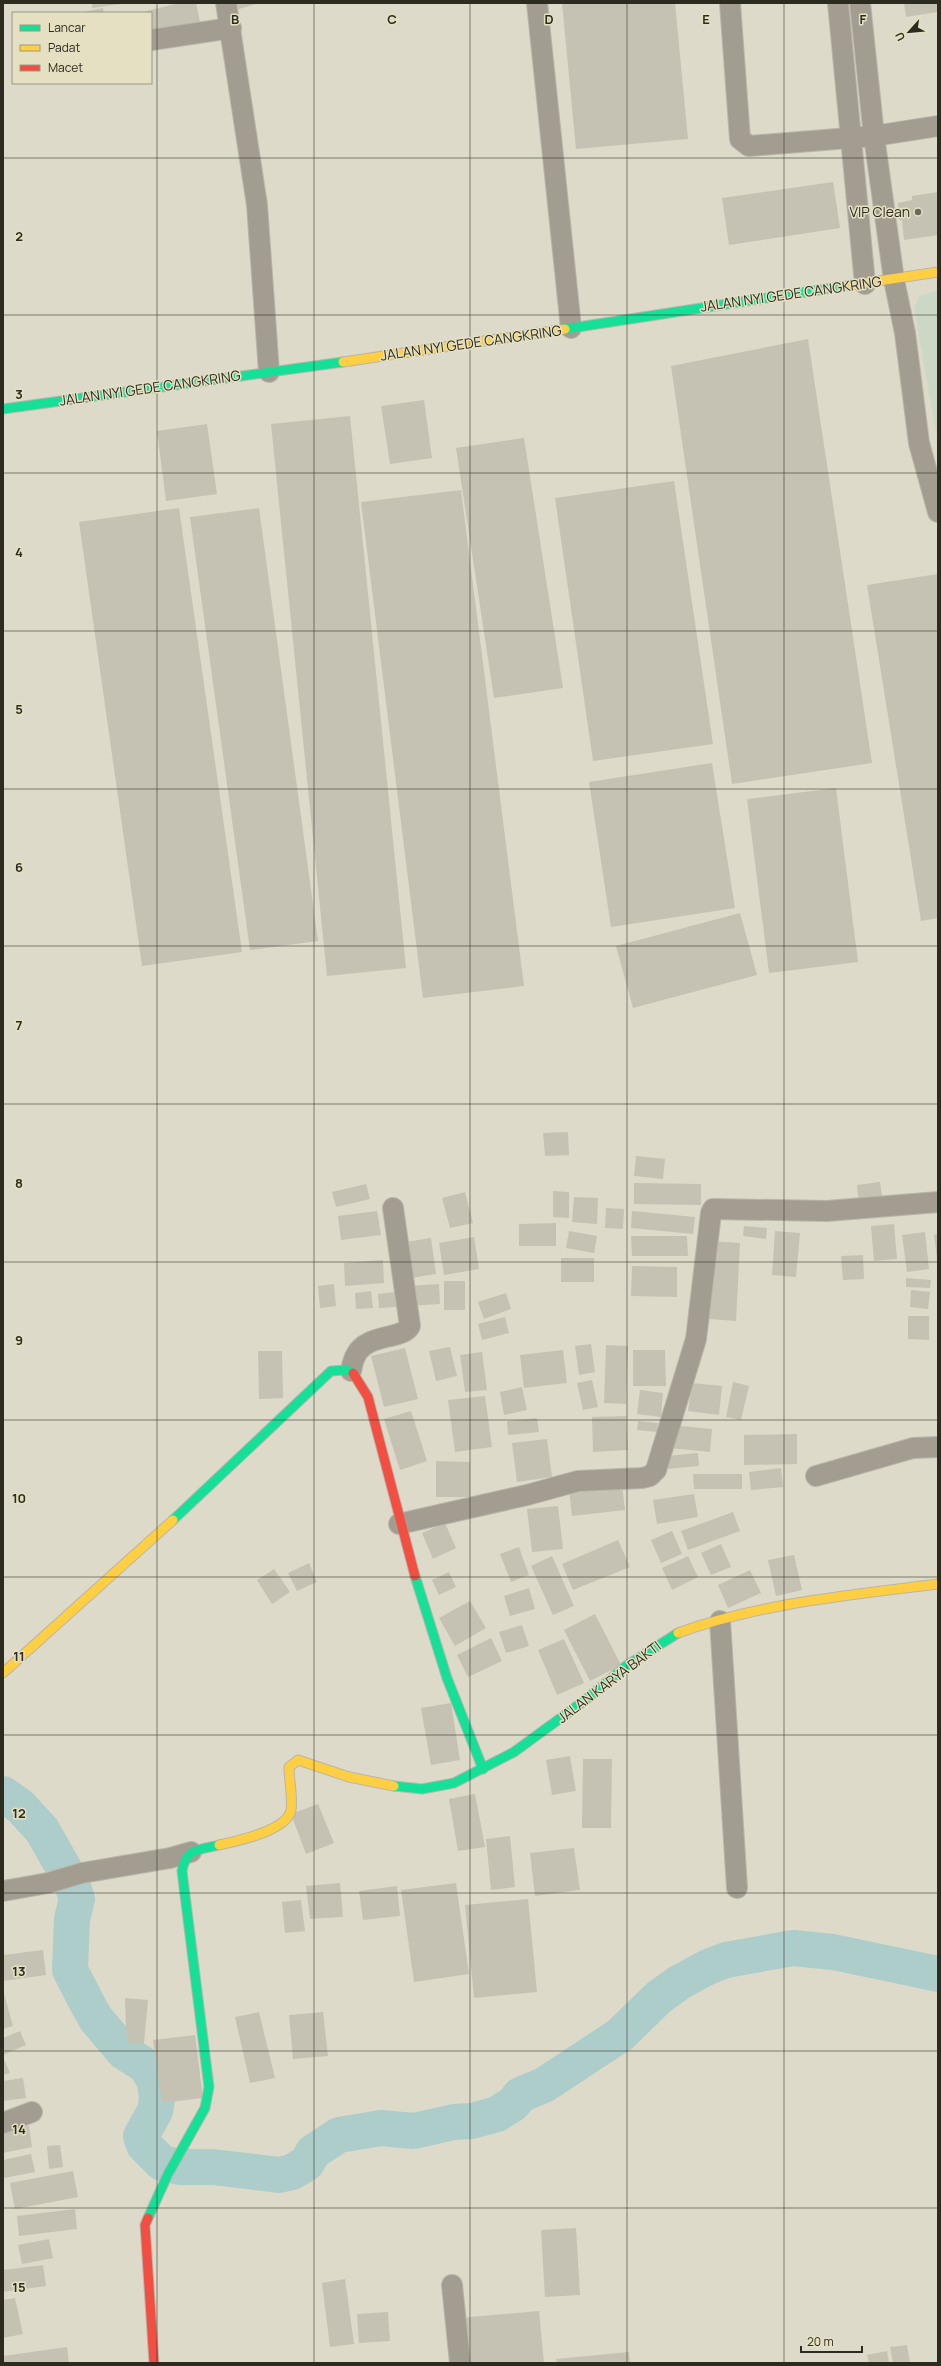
<svg xmlns="http://www.w3.org/2000/svg" width="941" height="2366" font-family="Manrope,sans-serif">
<rect width="100%" height="100%" fill="#dddaca"/>
<!-- green -->
<polygon fill="#ccd8c6" points="938,290 938,443 914,308 919,296"/>
<g fill="none" stroke-linecap="round" stroke-linejoin="round">
<!-- river -->
<polyline stroke="#adcdcb" stroke-width="36" points="3,1794 20,1806 42,1830 71,1881 77,1899 72,1919 70,1970 87,2003 96,2019 124,2052 146,2066 155,2082 157,2099 155,2111 141,2136 144,2145 162,2163 180,2167 213,2167 279,2175 292,2172 307,2163 313,2152 339,2135 381,2128 414,2131 454,2122 472,2121 497,2114 513,2104 520,2095 544,2085 620,2035 659,1997 680,1982 708,1967 726,1960 793,1948 833,1952 938,1974"/>
</g>
<!-- building -->
<g fill="#c5c2b4">
<polygon points="92,3 121,3 121,4 92,8"/>
<polygon points="179,3 196,3 200,22 151,32 151,13 139,13"/>
<polygon points="230,3 259,3 232,11"/>
<polygon points="562,3 675,3 688,139 576,149"/>
<polygon points="904,3 938,3 938,12 906,17"/>
<polygon points="103,8 104,13 83,13 83,12"/>
<polygon points="833,182 840,228 729,245 722,198"/>
<polygon points="938,192 938,235 904,240 902,220 899,220 898,203 912,200 912,196"/>
<polygon points="808,339 872,763 732,784 671,366"/>
<polygon points="424,400 432,458 390,464 381,406"/>
<polygon points="350,416 406,968 327,976 271,424"/>
<polygon points="207,424 217,494 166,501 157,431"/>
<polygon points="524,438 563,688 494,698 456,448"/>
<polygon points="674,481 713,744 593,761 555,498"/>
<polygon points="461,490 524,986 423,998 361,502"/>
<polygon points="179,508 242,952 142,966 79,522"/>
<polygon points="259,508 318,941 250,950 190,517"/>
<polygon points="938,574 938,918 921,921 867,585"/>
<polygon points="712,763 735,908 611,927 589,782"/>
<polygon points="836,788 858,962 769,973 747,799"/>
<polygon points="740,913 757,975 633,1008 616,946"/>
<polygon points="568,1132 569,1155 545,1156 543,1133"/>
<polygon points="636,1156 665,1159 663,1179 634,1176"/>
<polygon points="880,1182 883,1204 859,1207 857,1185"/>
<polygon points="634,1183 701,1184 701,1205 634,1204"/>
<polygon points="366,1184 370,1199 336,1207 332,1192"/>
<polygon points="553,1191 569,1192 569,1218 553,1217"/>
<polygon points="465,1192 473,1223 450,1228 442,1198"/>
<polygon points="574,1197 598,1198 597,1224 572,1222"/>
<polygon points="606,1208 624,1209 623,1229 605,1228"/>
<polygon points="377,1211 381,1235 341,1240 338,1216"/>
<polygon points="632,1211 695,1217 693,1234 631,1228"/>
<polygon points="556,1223 556,1246 519,1246 519,1224"/>
<polygon points="894,1224 897,1259 874,1261 871,1226"/>
<polygon points="744,1226 767,1228 766,1239 743,1236"/>
<polygon points="569,1231 597,1236 594,1253 566,1248"/>
<polygon points="775,1231 800,1233 796,1277 772,1275"/>
<polygon points="925,1232 929,1269 907,1272 902,1235"/>
<polygon points="938,1234 938,1258 937,1258 934,1235"/>
<polygon points="631,1236 687,1236 688,1256 632,1256"/>
<polygon points="474,1237 479,1269 444,1275 439,1243"/>
<polygon points="431,1238 436,1274 411,1278 406,1242"/>
<polygon points="712,1241 740,1243 736,1321 709,1319"/>
<polygon points="863,1255 864,1279 843,1280 841,1256"/>
<rect x="561" y="1258" width="33" height="24"/>
<polygon points="383,1260 384,1283 345,1286 344,1263"/>
<polygon points="632,1266 677,1267 677,1297 631,1296"/>
<polygon points="906,1278 931,1280 930,1288 906,1287"/>
<rect x="444" y="1281" width="21" height="29"/>
<polygon points="334,1284 336,1306 320,1308 318,1286"/>
<polygon points="439,1284 440,1304 408,1306 407,1286"/>
<polygon points="911,1290 930,1292 928,1309 910,1307"/>
<polygon points="371,1291 373,1308 356,1309 355,1293"/>
<polygon points="395,1292 396,1307 379,1308 378,1294"/>
<polygon points="506,1293 511,1309 484,1319 478,1302"/>
<polygon points="908,1316 929,1316 929,1340 908,1339"/>
<polygon points="505,1317 509,1333 482,1340 478,1324"/>
<polygon points="591,1344 595,1372 579,1375 575,1346"/>
<polygon points="606,1345 628,1346 626,1404 604,1403"/>
<polygon points="450,1347 457,1376 436,1381 429,1351"/>
<polygon points="405,1348 418,1399 384,1407 371,1356"/>
<polygon points="563,1350 567,1383 524,1388 520,1355"/>
<polygon points="633,1350 665,1350 666,1386 633,1386"/>
<polygon points="258,1351 282,1351 283,1398 259,1399"/>
<polygon points="482,1352 487,1390 465,1392 460,1355"/>
<polygon points="592,1380 598,1407 583,1410 577,1383"/>
<polygon points="733,1382 749,1386 741,1420 726,1417"/>
<polygon points="692,1383 722,1386 719,1415 688,1411"/>
<polygon points="522,1387 527,1410 504,1415 500,1392"/>
<polygon points="640,1390 663,1393 661,1417 637,1414"/>
<polygon points="485,1396 492,1447 455,1452 448,1400"/>
<polygon points="411,1411 427,1461 400,1470 384,1419"/>
<polygon points="626,1416 628,1450 593,1452 592,1417"/>
<polygon points="537,1418 539,1432 508,1435 507,1421"/>
<polygon points="638,1421 658,1423 657,1432 637,1430"/>
<polygon points="671,1425 712,1429 710,1452 669,1448"/>
<polygon points="797,1434 797,1464 744,1465 744,1435"/>
<polygon points="547,1439 552,1477 517,1482 512,1443"/>
<polygon points="698,1453 699,1466 667,1469 666,1456"/>
<polygon points="436,1461 470,1462 470,1497 436,1497"/>
<polygon points="781,1468 783,1487 751,1490 749,1472"/>
<polygon points="693,1474 742,1474 742,1489 694,1489"/>
<polygon points="622,1484 625,1510 572,1516 569,1490"/>
<polygon points="694,1494 698,1517 657,1524 653,1500"/>
<polygon points="558,1506 563,1549 532,1552 527,1509"/>
<polygon points="733,1512 740,1531 688,1550 681,1531"/>
<polygon points="445,1523 456,1548 433,1559 422,1533"/>
<polygon points="672,1531 682,1554 661,1563 651,1540"/>
<polygon points="618,1540 630,1567 573,1590 562,1564"/>
<polygon points="721,1544 731,1567 711,1575 701,1553"/>
<polygon points="519,1547 529,1575 511,1582 500,1554"/>
<polygon points="794,1555 802,1590 776,1596 768,1560"/>
<polygon points="552,1556 574,1606 553,1615 531,1566"/>
<polygon points="688,1556 698,1577 672,1590 662,1568"/>
<polygon points="309,1563 317,1582 297,1591 288,1573"/>
<polygon points="274,1569 290,1592 272,1604 257,1580"/>
<polygon points="750,1570 761,1593 728,1608 718,1585"/>
<polygon points="449,1572 456,1587 439,1595 432,1580"/>
<polygon points="529,1588 535,1609 510,1616 504,1596"/>
<polygon points="470,1601 486,1628 455,1646 439,1618"/>
<polygon points="595,1614 621,1665 590,1681 564,1630"/>
<polygon points="522,1625 529,1646 506,1653 499,1632"/>
<polygon points="491,1638 502,1661 468,1677 457,1655"/>
<polygon points="564,1639 584,1683 557,1695 538,1650"/>
<polygon points="451,1703 460,1760 431,1765 421,1708"/>
<polygon points="570,1756 576,1791 552,1795 546,1760"/>
<polygon points="583,1759 612,1759 611,1828 582,1828"/>
<polygon points="475,1794 485,1847 458,1851 449,1799"/>
<polygon points="318,1804 334,1843 306,1854 291,1814"/>
<polygon points="510,1836 515,1887 491,1890 486,1839"/>
<polygon points="574,1848 580,1890 535,1896 530,1853"/>
<polygon points="340,1883 343,1917 310,1919 306,1886"/>
<polygon points="456,1883 469,1974 414,1982 401,1890"/>
<polygon points="397,1886 400,1916 363,1920 359,1891"/>
<polygon points="528,1899 537,1992 474,1998 465,1905"/>
<polygon points="301,1900 305,1931 285,1933 282,1902"/>
<polygon points="43,1950 46,1975 3,1981 3,1955"/>
<polygon points="3,1990 13,2026 3,2029"/>
<polygon points="125,1998 148,2000 144,2043 128,2044 126,2029"/>
<polygon points="259,2012 275,2078 250,2083 235,2017"/>
<polygon points="323,2012 328,2056 293,2059 289,2015"/>
<polygon points="20,2031 26,2045 3,2055 3,2038"/>
<polygon points="195,2035 203,2098 162,2103 153,2040"/>
<polygon points="3,2057 10,2073 3,2075"/>
<polygon points="23,2078 26,2098 3,2101 3,2081"/>
<polygon points="29,2126 32,2147 3,2153 3,2130"/>
<polygon points="60,2145 63,2167 49,2169 47,2146"/>
<polygon points="31,2154 35,2172 4,2178 3,2160"/>
<polygon points="73,2171 78,2197 15,2209 10,2183"/>
<polygon points="75,2209 77,2229 19,2236 17,2216"/>
<polygon points="576,2228 580,2295 545,2297 541,2230"/>
<polygon points="49,2239 53,2258 22,2264 18,2245"/>
<polygon points="43,2265 46,2286 3,2292 3,2270"/>
<polygon points="345,2279 354,2344 330,2347 322,2283"/>
<polygon points="15,2298 23,2334 3,2338 3,2300"/>
<polygon points="539,2311 544,2363 463,2363 459,2318"/>
<polygon points="388,2312 390,2341 359,2343 357,2314"/>
<polygon points="907,2345 910,2363 893,2363 890,2347"/>
<polygon points="67,2347 69,2363 3,2363 3,2356"/>
<polygon points="887,2351 889,2363 869,2363 867,2355"/>
<polygon points="629,2352 630,2363 557,2363 556,2359"/>
</g>
<g fill="none" stroke-linecap="round" stroke-linejoin="round">
<!-- street casing -->
<g stroke="#b8b6aa" stroke-width="22">
<g id="street">
<polyline points="226,3 257,205 269,372"/>
<polyline points="537,3 571,328"/>
<polyline points="730,3 740,139 749,146 874,136 938,126"/>
<polyline points="838,3 865,284"/>
<polyline points="860,3 874,136 894,280 905,333 919,443 938,512"/>
<polyline points="151,40 231,28"/>
<path d="M 351,1371 C 352,1366 353,1360 356,1355 C 367,1333 403,1340 410,1326 L 393,1208"/>
<polyline points="816,1476 913,1448 938,1447"/>
<polyline points="399,1524 527,1495 578,1481 642,1478 650,1476 656,1470 696,1339 711,1213 713,1209 827,1211 938,1202"/>
<polyline points="720,1621 737,1888"/>
<polyline points="3,1891 48,1883 82,1873 170,1858 191,1852"/>
<polyline points="3,2123 32,2112"/>
<polyline points="452,2285 460,2363"/>
</g>
</g>
<!-- fast casing -->
<g stroke="#b8b6aa" stroke-width="11">
<g id="fast">
<polyline points="565,329 851,285"/>
<polyline points="3,409 343,362"/>
<polyline points="173,1520 331,1371 346,1370 353,1373"/>
<polyline points="415,1576 447,1678 483,1769"/>
<polyline points="394,1786 422,1789 454,1783 514,1752 584,1701 626,1666 678,1633"/>
<path d="M 148,2218 L 168,2174 L 205,2108 L 209,2087 L 182,1871 C 186,1848 199,1850 219,1845"/>
</g>
</g>
<!-- slow casing -->
<g stroke="#b8b6aa" stroke-width="11">
<g id="slow">
<polyline points="851,285 938,272"/>
<polyline points="343,362 565,329"/>
<path d="M 678,1633 C 761,1603 851,1595 938,1584"/>
<polyline points="3,1673 173,1520"/>
<path d="M 219,1845 C 237,1841 287,1831 291,1810 C 293,1796 289,1781 289,1767 L 298,1760 L 349,1777 L 394,1786"/>
</g>
</g>
<!-- jam casing -->
<g stroke="#b8b6aa" stroke-width="11">
<g id="jam">
<polyline points="353,1373 368,1397 415,1576"/>
<polyline points="148,2218 145,2225 154,2363"/>
</g>
</g>
<!-- street -->
<use href="#street" stroke="#a39c91" stroke-width="20"/>
<!-- fast -->
<use href="#fast" stroke="#16e098" stroke-width="9"/>
<!-- slow -->
<use href="#slow" stroke="#ffcf43" stroke-width="9"/>
<!-- jam -->
<use href="#jam" stroke="#f24e42" stroke-width="9"/>
</g>
<!-- grid -->
<path fill="none" stroke="#2d2b20" stroke-width="1" stroke-opacity="0.55" d="M 157,3 L 157,2363M 314,3 L 314,2363M 470,3 L 470,2363M 627,3 L 627,2363M 784,3 L 784,2363M 3,158 L 938,158M 3,315 L 938,315M 3,473 L 938,473M 3,631 L 938,631M 3,789 L 938,789M 3,946 L 938,946M 3,1104 L 938,1104M 3,1262 L 938,1262M 3,1420 L 938,1420M 3,1577 L 938,1577M 3,1735 L 938,1735M 3,1893 L 938,1893M 3,2051 L 938,2051M 3,2208 L 938,2208"/>
<!-- markers -->
<circle fill="#6b685c" stroke="#e5e0c2" stroke-width="1.5" cx="918" cy="212" r="4"/>
<g text-anchor="middle" stroke-width="3" stroke-linejoin="round" paint-order="stroke">
<!-- poi labels -->
<g font-size="14" fill="#2d2b20" stroke="#e5e0c2" text-anchor="end">
<text x="910" y="217">VIP Clean</text>
</g>
<!-- street labels -->
<g font-size="14" fill="#2d2b20" stroke="#e5e0c2">
<text transform="translate(791 294) rotate(-8)" y="5">JALAN NYI GEDE CANGKRING</text>
<text transform="translate(471 343) rotate(-8)" y="5">JALAN NYI GEDE CANGKRING</text>
<text transform="translate(150 388) rotate(-8)" y="5">JALAN NYI GEDE CANGKRING</text>
<text transform="translate(609 1682) rotate(-37)" y="5">JALAN KARYA BAKTI</text>
</g>
</g>
<g font-size="13" text-anchor="middle" font-weight="bold" fill="#2d2b20" stroke="#e5e0c2" stroke-width="3" stroke-linejoin="round" paint-order="stroke">
<text x="235" y="24">B</text>
<text x="392" y="24">C</text>
<text x="549" y="24">D</text>
<text x="706" y="24">E</text>
<text x="863" y="24">F</text>
<text x="19" y="241">2</text>
<text x="19" y="399">3</text>
<text x="19" y="557">4</text>
<text x="19" y="714">5</text>
<text x="19" y="872">6</text>
<text x="19" y="1030">7</text>
<text x="19" y="1188">8</text>
<text x="19" y="1345">9</text>
<text x="19" y="1503">10</text>
<text x="19" y="1661">11</text>
<text x="19" y="1818">12</text>
<text x="19" y="1976">13</text>
<text x="19" y="2134">14</text>
<text x="19" y="2292">15</text>
</g>
<!-- border -->
<rect width="941" height="2366" fill="none" stroke="#2d2b20" stroke-width="8"/>
<!-- legend -->
<rect x="12" y="12" width="140" height="72" fill="#e5e0c2" stroke="#9b9881"/>
<rect x="20" y="25" width="20" height="6" fill="#16e098" stroke="#9b9881"/>
<text x="48" y="32" font-size="12" fill="#2d2b20">Lancar</text>
<rect x="20" y="45" width="20" height="6" fill="#ffcf43" stroke="#9b9881"/>
<text x="48" y="52" font-size="12" fill="#2d2b20">Padat</text>
<rect x="20" y="65" width="20" height="6" fill="#f24e42" stroke="#9b9881"/>
<text x="48" y="72" font-size="12" fill="#2d2b20">Macet</text>
<!-- north arrow -->
<g transform="translate(909 32) rotate(243)" stroke="#e5e0c2" stroke-width="3" paint-order="stroke">
<path d="M0-3L7 15L0 10L-7 15Z" fill="#2d2b20"/>
<text y="-6" font-size="11" font-weight="bold" text-anchor="middle" fill="#2d2b20">U</text>
</g>
<!-- scale -->
<path d="M801 2346v6h61v-6" fill="none" stroke="#2d2b20" stroke-width="2"/>
<text x="807" y="2346" font-size="12" fill="#2d2b20" stroke="#e5e0c2" stroke-width="3" paint-order="stroke">20 m</text>
</svg>
